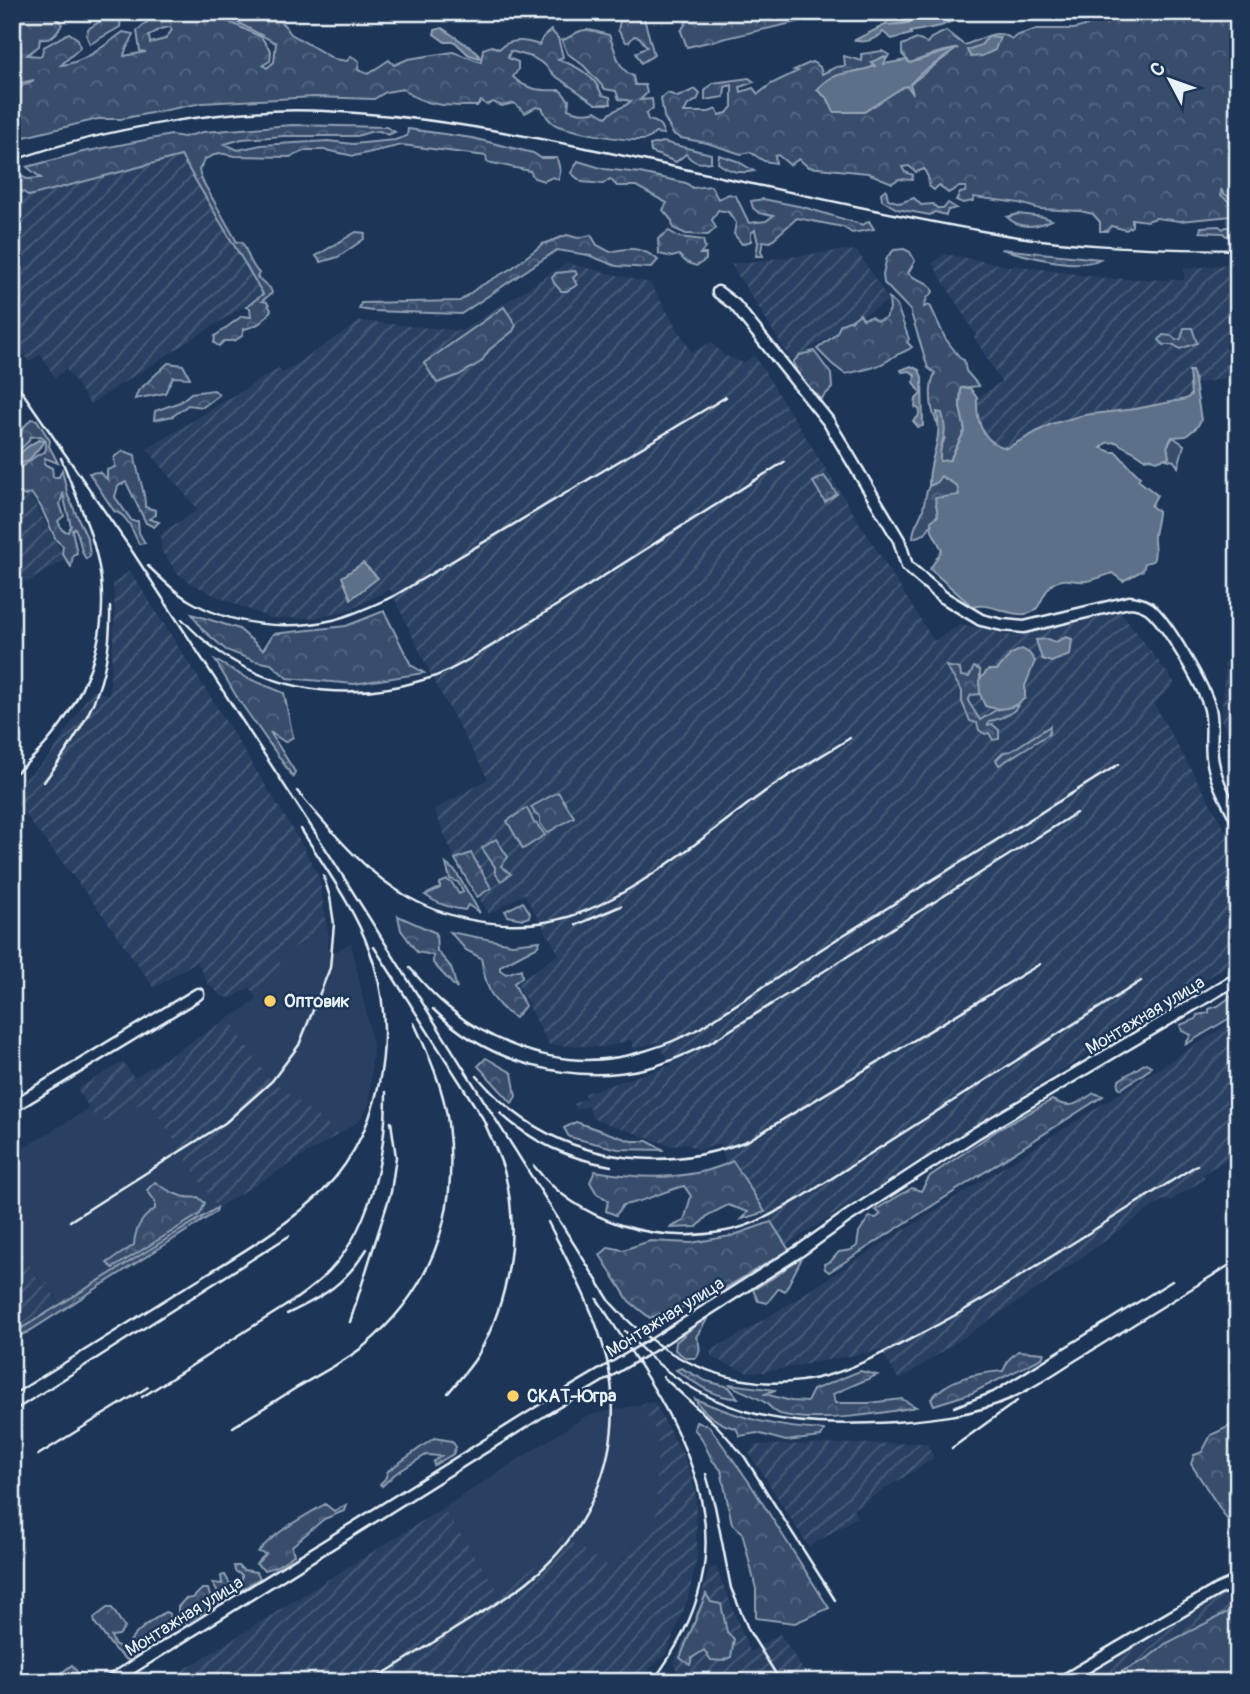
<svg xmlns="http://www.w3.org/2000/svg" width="1250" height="1694" font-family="Pangolin,sans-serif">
<defs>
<pattern id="industrial-furrows" width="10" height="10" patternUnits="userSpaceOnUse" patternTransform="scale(1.75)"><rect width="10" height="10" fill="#2a4162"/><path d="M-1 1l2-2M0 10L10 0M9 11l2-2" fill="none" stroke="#495d79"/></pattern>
<pattern id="forest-crowns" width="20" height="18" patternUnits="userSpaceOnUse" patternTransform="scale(1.75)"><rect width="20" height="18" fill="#374d6c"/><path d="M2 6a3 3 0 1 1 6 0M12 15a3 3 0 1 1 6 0" fill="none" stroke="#546782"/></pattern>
</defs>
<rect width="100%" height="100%" fill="#1d3557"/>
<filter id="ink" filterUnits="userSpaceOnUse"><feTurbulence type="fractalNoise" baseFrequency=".0143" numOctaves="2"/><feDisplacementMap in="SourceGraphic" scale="14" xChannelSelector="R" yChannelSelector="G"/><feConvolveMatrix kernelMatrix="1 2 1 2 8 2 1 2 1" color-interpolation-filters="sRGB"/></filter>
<g filter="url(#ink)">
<!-- built -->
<g fill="#2a4162">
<polygon points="327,927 329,936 328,949 337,951 351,942 373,1045 369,1106 359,1121 339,1134 265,1074 229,1018 257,1000 284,973 276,959"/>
<polygon points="148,1099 217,1208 59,1305 56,1296 48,1284 44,1286 19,1249 22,1246 12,1229 12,1155 90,1108 98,1120 102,1118 105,1123"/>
<polygon points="642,1404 644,1414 658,1432 656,1521 613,1570 563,1536 548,1557 499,1592 443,1508 586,1416"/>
</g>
<!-- industrial -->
<g fill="url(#industrial-furrows)">
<polygon points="181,156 263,294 90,404 66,369 55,378 41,354 29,362 12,335 12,200"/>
<polygon points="845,250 857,251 889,300 791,360 731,264"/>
<polygon points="945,254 1013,267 1014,265 1104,278 1132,279 1184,280 1184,269 1238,263 1238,388 1235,377 1194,384 1194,376 1189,371 1191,395 1186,399 1135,409 1084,415 1051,424 1007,448 998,446 989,441 982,432 977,410 977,398 1001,382 974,337 976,335 932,263"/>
<polygon points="567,263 650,283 692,353 711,342 724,355 743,363 754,355 934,641 961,624 1012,636 1121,612 1175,683 1154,704 1238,852 1238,959 786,1245 732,1161 726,1164 720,1144 700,1150 684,1143 672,1146 592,1118 589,1106 576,1110 574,1103 586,1099 585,1093 672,1065 657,1042 634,1049 631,1040 604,1047 549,1045 517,983 559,954 524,894 489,914 455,859 434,810 488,779 432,677 390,589 352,609 334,614 316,618 270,618 218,597 191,583 178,574 161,551 161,535 166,530 198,510 147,449 279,368 282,373 361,321 461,331"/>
<polygon points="1238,451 1238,747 1237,747 1221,720 1237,505 1233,497"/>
<polygon points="30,495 65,560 26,583 12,562 12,508"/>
<polygon points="130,571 215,704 303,846 319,877 327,927 277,958 285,972 257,1000 250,987 232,998 223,997 208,984 197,961 154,988 97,907 12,798 12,786 15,789 50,756 92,690 109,695 115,616 113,583"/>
<polygon points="229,1018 265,1074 339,1134 217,1208 148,1099 105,1123 102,1118 98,1121 77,1089 123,1062 134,1078"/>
<polygon points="1238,1018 1238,1156 1235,1158 1233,1155 1203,1174 1205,1179 1170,1201 1163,1200 1157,1204 1031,1293 899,1380 881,1350 764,1372 747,1372 712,1358 710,1351 749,1329"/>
<polygon points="12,1229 23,1247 19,1249 43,1286 48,1283 59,1305 22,1328 12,1330"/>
<polygon points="654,1402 682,1453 693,1480 696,1496 697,1556 688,1599 665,1655 636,1682 164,1682 443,1508 499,1592 548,1557 563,1536 614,1570 656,1521 658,1433 644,1414 642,1404"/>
<polygon points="927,1443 934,1458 853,1509 857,1517 809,1547 749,1453 756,1445"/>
<polygon points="716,1567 750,1652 780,1634 811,1682 684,1682 673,1664 695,1618 709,1569"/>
<polygon points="1238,1589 1238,1682 1078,1682 1225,1594"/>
</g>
<!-- forest -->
<g fill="url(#forest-crowns)" stroke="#909fb2" stroke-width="2" fill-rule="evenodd">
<path d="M 12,12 L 50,12 L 62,24 C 57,34 52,41 40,39 L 39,46 L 27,55 L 41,56 L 44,47 L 69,33 L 78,39 L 80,48 L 61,65 C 85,62 104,46 123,32 L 133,34 C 132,43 125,47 124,56 L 146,52 L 140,51 L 137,31 L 158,12 L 209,12 L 261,37 L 271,51 L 270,61 L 263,65 L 267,68 L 274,62 L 276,43 L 218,12 L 255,12 L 258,15 L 273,16 L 284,25 L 291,34 L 334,59 L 347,61 L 351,56 L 359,61 L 358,70 L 368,74 L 389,60 L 394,65 L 408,59 L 453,52 L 481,62 L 483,49 L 492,46 L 499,49 C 510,38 525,40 539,45 L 543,37 L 551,30 L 558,38 L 563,57 L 558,59 C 576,66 595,75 602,95 L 610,97 L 611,104 L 596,104 L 554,75 L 545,65 L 532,57 L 510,51 L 508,58 L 518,62 L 518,70 L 513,77 C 526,90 542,91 560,90 L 569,100 L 568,109 C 577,113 587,114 596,111 L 606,117 C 615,108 623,109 631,101 L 619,99 L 616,91 L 605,89 L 584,66 L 567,53 L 562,40 C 569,39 571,35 578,32 C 588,27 599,33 609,35 C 616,50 617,69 633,76 L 635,85 L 645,85 L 647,93 L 640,100 L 652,99 L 653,108 L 646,114 L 648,120 C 658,122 661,124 664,134 L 655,133 C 652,137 647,140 641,140 C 626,141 569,131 556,125 C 549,122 546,115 542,108 L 536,107 L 525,113 L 514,103 L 502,106 L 493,102 L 487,105 L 481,101 L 477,106 C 452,106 423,107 403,89 L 386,92 L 374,99 L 314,97 L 202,103 L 121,119 L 98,119 L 12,140 L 12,91 L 34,80 L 21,83 L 12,88 ZM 170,27 L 172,30 L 165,39 L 150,43 L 149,36 L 160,29 Z"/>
<polygon points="115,12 142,12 128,13 121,16 120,27 90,44 87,37 88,29"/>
<polygon points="689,12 863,12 814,18 687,47 681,31 688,19"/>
<path d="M 925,12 L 954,12 L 951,15 L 957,19 C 932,16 910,24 885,25 L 888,21 Z"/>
<path d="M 1137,12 L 1238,12 L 1238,23 L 1234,19 L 1228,25 L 1238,30 L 1238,203 L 1223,193 L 1221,189 L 1221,195 L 1238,209 L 1238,212 L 1232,216 L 1180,221 L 1156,218 L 1147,221 L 1132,219 L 1132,226 L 1126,230 L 1111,226 L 1107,231 L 1100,231 L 1100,222 L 1093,214 L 1080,211 L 1040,209 L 1019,203 L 974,197 L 973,201 L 963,203 L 956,200 L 960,193 L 965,192 L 966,187 L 959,187 L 948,193 L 939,185 L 934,190 L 929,186 L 928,177 L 924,169 L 916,172 L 909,166 L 902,167 L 905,172 L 913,175 L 912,180 L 899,179 L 892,183 L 868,173 L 808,167 L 799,159 L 790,165 L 778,155 L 775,156 L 776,163 L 764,161 L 750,152 L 741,154 L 707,143 L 681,138 L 673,134 L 664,117 L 661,98 L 668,93 L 678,97 L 695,89 L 700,94 L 697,100 L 688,105 L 684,112 L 709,112 L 717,109 L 719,115 L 727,113 L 732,107 L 732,85 L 725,87 L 724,97 L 705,100 L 705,91 L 713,83 L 749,78 L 754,82 L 740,87 L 741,92 L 753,88 L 758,94 L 771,84 L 798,71 L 794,70 L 812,62 L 820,67 L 822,74 L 836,67 L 845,66 L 844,56 L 862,61 L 861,54 L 882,51 L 889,55 L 887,58 L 883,57 C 875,66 867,72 855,71 L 828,99 L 834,112 L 864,112 L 903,86 L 907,86 L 912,91 L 909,85 L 956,49 L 940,52 L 910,63 L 902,54 L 902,45 L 917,39 L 927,43 L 931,38 L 946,31 L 964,45 C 982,40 995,27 1012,39 L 1016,36 L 1037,29 L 1074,29 Z"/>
<polygon points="630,18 644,18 654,55 641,63 636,53 647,47 639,37 634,36 629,42 626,42 618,30 620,21"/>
<path d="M 292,125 L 386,127 L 395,132 L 388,135 L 380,131 L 370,132 L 357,136 L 284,136 L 242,139 L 225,144 L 238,150 L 261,145 L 328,141 L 353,144 L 395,140 L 407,136 L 408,129 L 472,138 L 533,153 L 541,158 L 557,158 L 560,170 L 559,180 L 553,177 L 544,181 L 534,178 L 530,171 L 487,162 L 486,156 L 402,145 L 354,156 L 325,150 L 306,150 L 290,157 L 235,156 L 219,153 L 205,159 L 199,170 L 202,180 L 237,242 L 242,242 C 248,252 250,265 259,273 L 257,277 L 270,288 L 272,293 L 262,301 L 267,302 L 271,310 C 263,322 258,326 244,329 L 242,336 L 234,341 L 224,341 L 219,346 L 214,343 L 215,336 L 242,316 L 251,317 L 250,308 L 246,307 L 263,294 L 181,156 L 29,196 L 22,191 L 12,193 L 12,176 L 17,174 L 27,179 L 41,178 L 27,167 L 83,152 L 171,135 L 184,137 L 203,132 Z"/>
<path d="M 663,142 L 711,154 L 711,162 C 699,164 693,163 686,154 L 676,162 L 651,152 L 650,145 Z"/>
<path d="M 719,155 L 737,161 L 754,171 C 740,174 730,172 718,163 Z"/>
<polygon points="578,161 604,169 640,173 686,183 693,188 711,186 718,199 729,194 736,196 749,223 766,221 773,216 759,213 753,208 751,201 763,199 803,207 863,225 869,221 874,229 852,233 843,227 797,218 770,242 763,241 761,251 763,256 756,256 758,243 755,230 751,233 751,241 742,244 734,234 736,223 728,212 718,210 712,220 716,228 708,235 686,234 673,228 672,221 663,210 667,203 636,186 617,186 610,179 603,184 582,182 571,173"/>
<polygon points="886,189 888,199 900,203 914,198 921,205 933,204 937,208 944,208 948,203 956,208 948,210 946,215 935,212 930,215 897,209 882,200 881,193"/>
<path d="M 1018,214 L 1044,217 L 1052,220 C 1037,227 1020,230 1007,217 Z"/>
<polygon points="1219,226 1223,229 1226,227 1238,227 1238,234 1226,236 1223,233 1200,232 1201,227"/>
<polygon points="669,231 679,237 703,240 705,248 700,254 706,254 706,260 696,266 686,262 679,255 672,257 659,254 658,239"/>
<polygon points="356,232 365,233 364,239 338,257 321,262 316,256"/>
<path d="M 567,235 L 578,238 L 591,235 L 597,245 L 610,252 C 629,247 642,247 658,260 L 651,268 L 616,266 L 588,255 L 557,250 L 461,314 L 372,311 L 359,309 L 361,303 L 460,301 L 477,288 L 512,268 L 543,244 Z"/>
<path d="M 904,249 L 910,252 L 915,261 L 908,273 C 916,282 930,279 933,292 L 927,298 L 924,307 L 930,305 L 945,338 L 961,359 L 964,360 L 966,371 L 979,386 L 961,388 L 960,407 L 965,430 L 950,460 L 940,462 L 939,452 L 945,438 L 937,412 L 939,425 C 930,414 928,387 935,373 L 928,368 L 910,310 L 884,283 L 883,274 L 887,257 L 894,250 Z"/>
<path d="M 1001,249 L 1100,259 C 1079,271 1024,255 1001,249 Z"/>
<polygon points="575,271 577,274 573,278 577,285 567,291 561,291 554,283 552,278 556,273"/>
<path d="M 889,298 L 897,306 L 909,339 L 907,342 L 912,347 C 906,352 899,353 893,357 C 879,368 863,370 845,374 L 832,364 L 817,349 L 836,334 L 841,324 L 852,320 L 860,314 L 863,319 L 871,317 L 877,321 L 886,318 L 890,309 Z"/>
<polygon points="504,307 516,325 513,331 489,350 481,362 459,375 437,383 424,363"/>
<polygon points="1184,328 1192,328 1197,343 1180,349 1174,345 1164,345 1159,340 1163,335 1172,336 1176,340 1181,339"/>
<polygon points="814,351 831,374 832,388 821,399 799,377 793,362 800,355"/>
<polygon points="168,363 183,365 190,378 173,377 165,393 135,399 138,391"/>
<polygon points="214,390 219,395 203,407 188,405 173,416 154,420 155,411 180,402 191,393"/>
<path d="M 31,419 L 37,420 L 50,441 L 49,446 L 58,463 L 45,458 L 44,464 L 52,468 L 53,477 L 59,477 L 62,470 L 68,496 L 88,540 L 90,556 L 86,559 C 79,549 81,539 75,528 L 72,530 L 77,553 L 73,555 L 71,567 L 62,553 L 63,546 L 56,540 L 41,507 L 31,493 L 25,496 L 20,493 L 12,495 L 12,468 C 26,470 32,454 45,452 C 47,445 47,440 41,436 L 30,437 L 28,442 L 18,451 L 14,448 L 18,439 L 16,436 ZM 63,494 L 71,526 L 68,532 L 62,530 L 58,521 L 64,516 L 60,504 Z"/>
<polygon points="1173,437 1184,445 1178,467 1174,461 1166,459 1169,457 1167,447"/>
<path d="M 123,451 L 135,455 C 136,473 146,490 145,507 L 156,510 L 156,515 L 149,519 L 159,522 L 154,527 L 146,523 L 126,482 L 118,486 L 115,497 L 132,521 L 138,521 L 139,533 L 145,543 L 139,544 C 133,532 128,515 114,511 L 89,473 L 99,472 L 107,479 L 107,470 L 115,467 L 114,457 Z"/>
<polygon points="824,476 837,494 825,502 813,482"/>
<path d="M 940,476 L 958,486 L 959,496 L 948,498 L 925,534 L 913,538 C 913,525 920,521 923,509 C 925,501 925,494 929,486 L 936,483 Z"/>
<polygon points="384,611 411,665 424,673 354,684 287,678 271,664 255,661 226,650 202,629 192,614 239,629 263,650 273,634 346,626"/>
<polygon points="215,660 245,677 284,693 293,737 285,742 270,732 295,772 293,777 238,699"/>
<path d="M 946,666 L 960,669 L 961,676 L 969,677 L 974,667 L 980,670 L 980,694 L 971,695 L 968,701 L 980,720 L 996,710 L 1018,705 C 1013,715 1000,719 989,721 L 988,725 L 992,724 L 999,730 L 999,739 L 993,740 L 989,733 L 985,734 L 979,730 L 977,723 L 970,721 L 962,702 L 962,691 Z"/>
<polygon points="1050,726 1049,734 999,765 996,760 1004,752 1011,751"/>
<polygon points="558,792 574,817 547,833 540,823 540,817 536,815 531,807"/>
<polygon points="527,808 534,823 537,824 545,835 523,849 507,821"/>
<polygon points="496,839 508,857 501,866 511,874 501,881 495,873 495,867 482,848"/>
<polygon points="471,853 491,888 477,897 455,859"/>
<path d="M 446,864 L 456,872 L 480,913 L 468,905 L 465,910 C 450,908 437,904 425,895 L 440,888 L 440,883 L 447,880 L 452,883 L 459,894 L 463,892 L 458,882 L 450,879 Z"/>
<polygon points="523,902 530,913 529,917 523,919 508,916 505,911"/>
<polygon points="398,916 436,933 437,951 451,967 457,989 433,963 433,955 417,952 401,930"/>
<path d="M 450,932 L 512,944 L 540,941 L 538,946 L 500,966 L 500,970 L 506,974 L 521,969 L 522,977 L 514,983 L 525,1006 L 515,1018 C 490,1002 486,986 481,958 L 466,950 Z"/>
<polygon points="1236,993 1238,1013 1185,1045 1191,1035 1182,1031 1180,1025 1196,1019 1197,1015 1209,1013 1209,1009 1218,1006"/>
<polygon points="486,1058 512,1073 516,1096 512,1103 478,1066"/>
<polygon points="1146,1063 1151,1066 1150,1069 1121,1089 1118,1086 1119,1080"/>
<path d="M 1094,1093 L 1103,1096 L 829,1272 L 825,1269 L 824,1264 L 831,1261 L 839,1252 L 851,1250 L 857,1246 L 859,1232 L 869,1217 L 876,1218 L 881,1214 L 875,1210 L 912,1188 L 921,1191 L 930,1176 L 996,1131 L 1052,1100 C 1072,1110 1076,1104 1094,1093 Z"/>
<polygon points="576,1122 631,1141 647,1141 664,1150 618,1149 569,1137 564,1128"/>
<path d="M 733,1161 L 765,1212 L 742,1219 L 748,1212 L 728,1205 L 708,1215 L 697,1227 L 669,1228 L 684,1221 L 691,1196 L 684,1186 C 663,1191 645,1202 623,1205 L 616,1215 L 606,1211 L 608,1200 L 597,1194 L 590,1182 L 595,1171 C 639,1179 691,1181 733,1161 Z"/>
<path d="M 155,1182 C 168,1191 183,1200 198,1197 L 205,1203 L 200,1214 L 113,1268 L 107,1263 L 134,1245 C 135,1229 141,1218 155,1209 L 155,1201 L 147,1190 Z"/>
<polygon points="217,1208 216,1212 28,1332 12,1339 12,1330 22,1328"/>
<polygon points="771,1222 789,1250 697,1305 673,1309 650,1318 629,1301 600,1255 609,1247 623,1250 650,1241 691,1243 731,1236"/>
<polygon points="796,1259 801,1260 785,1291 779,1288 767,1303 758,1301 753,1290 779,1274"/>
<path d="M 708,1318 L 696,1337 C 700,1344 701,1352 696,1358 L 686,1358 L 675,1350 L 676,1342 L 698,1323 Z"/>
<path d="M 1018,1351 L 1044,1353 L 1042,1358 L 972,1393 L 934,1405 L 931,1399 C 948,1378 977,1373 1003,1371 L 1009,1359 Z"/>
<path d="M 681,1368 L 706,1381 L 729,1387 L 738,1398 C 715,1399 694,1382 676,1370 Z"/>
<path d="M 860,1371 L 877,1375 L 833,1394 L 835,1403 L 869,1403 L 902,1399 L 916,1407 C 878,1414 817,1424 780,1414 C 775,1412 771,1408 767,1404 C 755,1395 741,1392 729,1384 L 775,1390 L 765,1394 L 791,1401 L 807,1402 L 813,1390 Z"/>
<path d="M 695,1399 C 743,1419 773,1427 824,1430 L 821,1437 L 786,1441 L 757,1433 L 740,1436 L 736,1428 C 721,1426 702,1412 695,1399 Z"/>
<polygon points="696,1422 709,1426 749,1482 829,1608 795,1623 756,1618 756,1589 742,1532 732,1524 721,1470 712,1460 701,1437 694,1429"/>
<polygon points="1238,1422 1238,1536 1191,1464 1194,1455 1202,1452 1211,1435"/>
<polygon points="434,1438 452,1441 456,1447 453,1454 434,1465 433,1462 441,1456 426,1455 395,1474 382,1486 380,1484 385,1479 388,1471"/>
<path d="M 325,1504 L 334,1511 L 346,1505 L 344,1511 L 324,1519 L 292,1546 L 294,1555 C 285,1561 275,1569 264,1570 L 256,1564 L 266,1554 L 258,1552 C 276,1531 302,1518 325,1504 Z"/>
<polygon points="234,1566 239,1566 243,1570 256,1572 260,1578 230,1597 223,1595 217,1597 217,1591 212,1583 222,1584 221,1576 225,1575 230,1584 242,1582 242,1575 235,1571"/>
<polygon points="202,1589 208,1589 213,1606 185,1623 178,1616 178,1607 185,1599 193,1598"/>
<polygon points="706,1594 711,1602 721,1604 727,1632 734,1639 731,1657 722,1661 711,1660 704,1650 692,1658 690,1665 680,1658"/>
<polygon points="1238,1603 1238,1682 1102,1682 1148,1658 1165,1644 1230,1611"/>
<path d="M 107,1608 L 112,1608 L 125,1628 L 119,1635 L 111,1636 L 114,1644 L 122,1648 L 127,1646 C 135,1631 152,1621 165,1612 L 170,1614 L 170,1622 L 158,1627 L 155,1642 L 148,1646 L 143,1645 L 140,1653 L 127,1660 L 114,1649 L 95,1623 L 94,1618 Z"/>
<polygon points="72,1665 83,1680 94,1677 96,1679 92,1682 49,1682"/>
</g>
<!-- water -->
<g fill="#5d7089" stroke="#95a4b5" stroke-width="2">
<path d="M 936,16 L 957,19 L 941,26 L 910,32 L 911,34 L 892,39 L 883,32 C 877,39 864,44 855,40 L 885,25 L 903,24 Z"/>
<polygon points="442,28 477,52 480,58 469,55 455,42 445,42 434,34 435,30"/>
<polygon points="989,36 1000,37 995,50 982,56 971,57 967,50 981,45"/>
<path d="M 958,48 L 920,74 L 910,84 L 913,94 L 907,86 L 903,87 L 864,112 L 834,112 L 828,99 L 817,90 C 832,69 854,75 875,66 L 871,62 L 883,57 L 887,58 L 884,64 L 906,60 L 910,63 Z"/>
<polygon points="911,366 919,370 922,377 923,426 918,427 913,421 918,417 920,410 915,407 916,399 921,394 914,382 915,375 910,371 902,372 901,370"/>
<path d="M 1189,371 L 1192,371 L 1194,376 L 1201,420 L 1197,427 L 1186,436 L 1172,437 L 1167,447 L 1169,457 L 1156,461 L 1150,458 L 1144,459 C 1136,451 1126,449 1116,442 L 1106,443 L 1101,448 L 1111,452 L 1116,452 C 1124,460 1132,470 1140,477 L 1138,480 L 1157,495 L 1151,506 L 1158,511 C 1158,519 1155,527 1154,536 C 1153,545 1157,552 1153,561 L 1145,563 L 1143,570 L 1123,581 L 1112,573 C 1104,576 1095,580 1086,581 C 1074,583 1066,576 1054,583 C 1041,590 1043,612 1026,614 C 1009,617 989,601 973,607 L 930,569 L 942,550 L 932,531 L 931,521 L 938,516 L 935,498 L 959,495 L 957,486 L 941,476 L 936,483 L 929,486 C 928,457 943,445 937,412 L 942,413 C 950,438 938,441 940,461 L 950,460 L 965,430 L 960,407 L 961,388 L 970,388 L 977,398 C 976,421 981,443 1007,448 L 1051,424 L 1084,415 L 1135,409 L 1186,399 L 1191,395 Z"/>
<path d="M 39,440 L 45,441 L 29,460 L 19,465 L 15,463 C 18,452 29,445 39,440 Z"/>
<polygon points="363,563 378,578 351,599 342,577"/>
<polygon points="1066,637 1072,639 1070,655 1051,662 1042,659 1036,640 1047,639 1056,642"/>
<path d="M 1022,649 L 1029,653 L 1035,661 L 1025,686 L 1025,698 C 1014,709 1000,711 985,706 L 980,694 L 979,680 L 988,670 L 997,670 L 1011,654 Z"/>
</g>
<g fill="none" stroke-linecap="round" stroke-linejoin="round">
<!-- minor casing -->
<g stroke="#e8f1f8" stroke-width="15">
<g id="minor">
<path d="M 718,292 L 735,305 L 828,421 L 899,540 L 907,566 L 943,597 L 981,620 L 1002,625 L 1024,627 L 1129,602 C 1136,602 1142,604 1149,608 C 1166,621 1205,688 1210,709 C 1214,727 1209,745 1213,763 C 1217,784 1228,803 1238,822"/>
<polyline points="12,1107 198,994"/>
<polyline points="109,1682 546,1408 654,1344 801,1250 847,1217 976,1133 1238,978"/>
<polyline points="1061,1682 1217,1590 1238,1581"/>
</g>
</g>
<!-- minor -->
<use href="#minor" stroke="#1d3557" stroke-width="10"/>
<!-- rail -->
<g stroke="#e8f1f8" stroke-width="2.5">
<path d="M 12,161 C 101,129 231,106 325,111 C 416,115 503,131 591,149 C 722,176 851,208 982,231 C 1067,247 1152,249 1238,250"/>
<path d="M 12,377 L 130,548 L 331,857 L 611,1303 C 665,1364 747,1399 829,1375 C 852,1369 872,1358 893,1348 C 938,1326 980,1302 1022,1275 C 1080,1238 1139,1202 1197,1165"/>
<path d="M 148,566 C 161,578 174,592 190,601 C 231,625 286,631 333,620 C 354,615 374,605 394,596 L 726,397"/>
<path d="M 182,619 C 247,690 340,707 430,678 C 449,672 466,661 483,651 C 519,630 555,606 591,584 C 655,543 720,502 784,462"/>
<path d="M 12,776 C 71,729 109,656 101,580 C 96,537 76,497 61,458"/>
<path d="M 44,782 C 87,725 112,682 110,607"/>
<path d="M 297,791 C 329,828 364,872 408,897 C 454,923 517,932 568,917 C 630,899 704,837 756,798 C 785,776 819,758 850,738"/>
<polyline points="576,925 621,906"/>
<polyline points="374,947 487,1125"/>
<path d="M 410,968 C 422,982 434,996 448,1007 C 484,1038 539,1060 587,1060 C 625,1060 667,1046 700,1028 L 834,941 L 1119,764"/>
<path d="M 433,1009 C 488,1064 573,1086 648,1068 C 669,1063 689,1052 708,1044 L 1076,813"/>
<path d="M 477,1076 C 545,1157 651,1179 749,1140 L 1040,964"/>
<path d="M 500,1113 C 531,1142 569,1159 611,1166"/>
<path d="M 534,1166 C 578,1222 656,1245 726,1231 C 754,1226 780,1210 804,1196 L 1141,981"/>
<polyline points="70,1221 225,1123 272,1081 299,1045 330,968 334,924 330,897 323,875"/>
<path d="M 597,1299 C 680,1427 763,1537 652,1682"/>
<path d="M 287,1314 C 323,1297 345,1284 367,1249"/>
<polyline points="350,1322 391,1192 396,1157 391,1122"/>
<path d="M 625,1331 C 700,1418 787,1429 895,1422 C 934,1419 974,1415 1010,1399 C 1037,1387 1062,1368 1088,1353 C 1134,1324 1181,1295 1228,1266"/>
<polyline points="663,1377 717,1426 744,1456 835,1600"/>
<path d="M 448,1393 C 458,1381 470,1368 478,1355 C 509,1300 520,1235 505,1174 C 500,1155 490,1137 483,1119"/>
<path d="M 12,1395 C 68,1361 123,1326 179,1291 C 224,1263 271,1237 311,1202 C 382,1142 401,1034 369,949 C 353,906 325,868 301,829"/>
<path d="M 142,1397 C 180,1373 218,1349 255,1325 C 278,1311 301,1297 321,1279 C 371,1234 386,1155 386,1092"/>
<polyline points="954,1407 993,1392 1172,1281"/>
<polyline points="12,1412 289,1236"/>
<path d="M 233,1427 C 254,1414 275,1401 296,1388 C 319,1374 343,1363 364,1346 C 434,1288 459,1213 448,1123 C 444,1089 428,1053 414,1023"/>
<polyline points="952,1448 1017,1401"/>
<polyline points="38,1455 148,1387"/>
<polyline points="706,1474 715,1506 731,1588 749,1631 781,1682"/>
<path d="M 370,1682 C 405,1660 440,1638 474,1617 C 494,1605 515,1593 532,1578 C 560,1555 581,1527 595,1494 C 639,1391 594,1313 548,1222"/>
</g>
</g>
</g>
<!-- markers -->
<g fill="#ffd166" stroke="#1d3557" stroke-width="2.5">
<circle cx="270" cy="1001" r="7"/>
<circle cx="513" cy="1396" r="7"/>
</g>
<g text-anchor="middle" stroke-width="5" stroke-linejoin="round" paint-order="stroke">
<!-- poi labels -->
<g font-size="18" font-weight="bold" fill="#e8f1f8" stroke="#1d3557" text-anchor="start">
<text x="284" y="1007">Оптовик</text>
<text x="527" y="1402">СКАТ-Югра</text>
</g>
<!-- street labels -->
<g font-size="18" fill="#e8f1f8" stroke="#1d3557">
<text transform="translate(1145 1015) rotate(-31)" y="6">Монтажная улица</text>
<text transform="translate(665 1317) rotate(-32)" y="6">Монтажная улица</text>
<text transform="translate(184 1616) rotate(-32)" y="6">Монтажная улица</text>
</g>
</g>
<!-- margin -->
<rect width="1250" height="1694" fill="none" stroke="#1d3557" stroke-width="42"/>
<rect x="21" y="21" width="1208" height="1652" fill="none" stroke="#e8f1f8" stroke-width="2.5" filter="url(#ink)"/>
<!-- north arrow -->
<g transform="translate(1170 80) rotate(311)" stroke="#1d3557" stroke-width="5" paint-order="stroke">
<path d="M0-5L12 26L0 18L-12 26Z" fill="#e8f1f8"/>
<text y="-10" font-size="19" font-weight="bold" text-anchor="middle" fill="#e8f1f8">С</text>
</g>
</svg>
